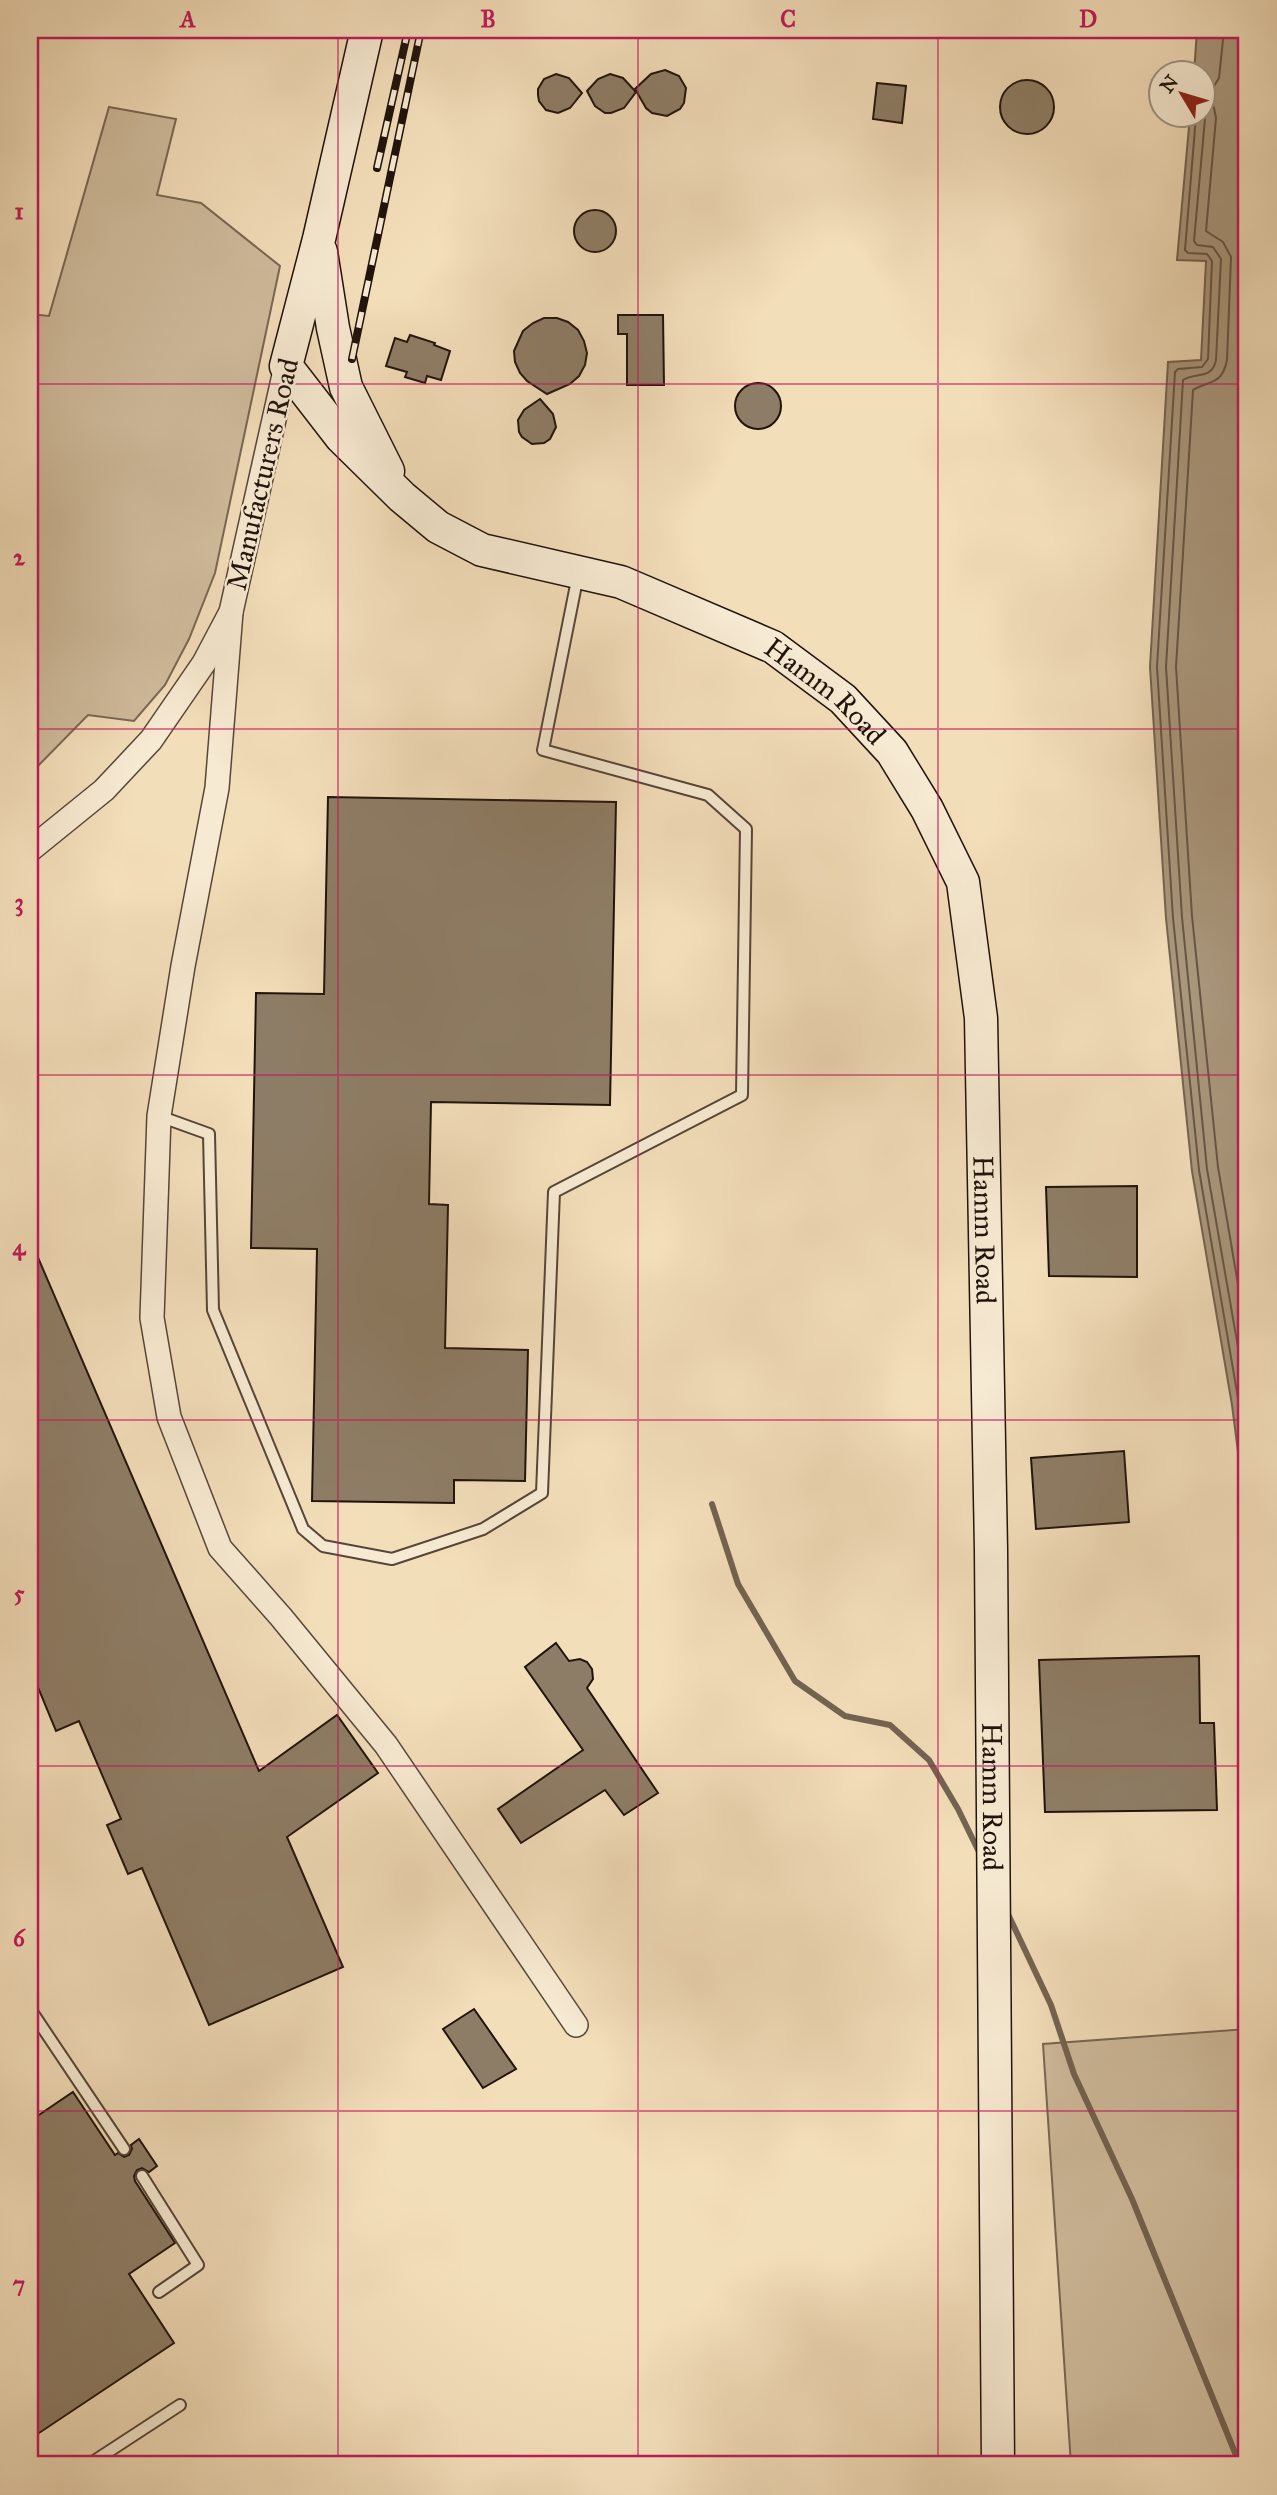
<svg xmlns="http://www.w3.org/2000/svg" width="1277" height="2495" font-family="'IM FELL Great Primer',serif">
<rect width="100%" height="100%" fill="#f3deba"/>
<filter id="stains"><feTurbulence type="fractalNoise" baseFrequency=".00286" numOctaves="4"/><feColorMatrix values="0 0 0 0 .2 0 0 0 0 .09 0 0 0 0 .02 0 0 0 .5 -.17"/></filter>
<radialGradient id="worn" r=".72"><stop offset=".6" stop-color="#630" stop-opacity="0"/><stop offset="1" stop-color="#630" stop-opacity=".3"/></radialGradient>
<!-- green -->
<g fill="#cfbb9c" stroke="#786754" stroke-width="2">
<polygon points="109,107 176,119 157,195 201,203 280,266 215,573 189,639 165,685 134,721 88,715 30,774 30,314 49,316"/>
<polygon points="1247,2029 1247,2465 1071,2465 1043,2044"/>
</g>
<!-- water -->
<polygon fill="#ab997f" stroke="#736351" stroke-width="2" points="1197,30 1247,30 1247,1522 1232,1405 1192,1171 1166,918 1150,667 1168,362 1201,360 1206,261 1177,260 1190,116 1204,116 1204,74 1194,73"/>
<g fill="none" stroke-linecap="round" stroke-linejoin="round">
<!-- shore -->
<g stroke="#665646" stroke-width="2">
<path d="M 1224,30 L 1219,78 L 1208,96 L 1214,108 L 1216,118 L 1206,231 L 1223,242 L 1231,257 L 1227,360 C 1222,386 1209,380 1193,390 L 1176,667 L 1192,916 L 1218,1167 L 1247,1337"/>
<path d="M 1204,109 L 1205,119 L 1194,241 L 1197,245 L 1213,247 L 1221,259 L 1216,360 C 1212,380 1196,372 1183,380 L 1166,667 L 1182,917 L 1207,1169 L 1247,1399"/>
<polyline points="1196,116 1185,250 1188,253 1207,254 1212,261 1208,359 1202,367 1178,369 1175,372 1157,667 1173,918 1199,1170 1239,1404 1247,1466"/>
</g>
<!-- stream -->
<g stroke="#736351" stroke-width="6">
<polyline points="712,1504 738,1584 795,1681 845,1716 890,1725 929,1760 958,1809 980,1854"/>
<polyline points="1007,1912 1051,2005 1074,2074 1132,2199 1240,2465"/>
</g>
</g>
<!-- building -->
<g fill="#8e7d66" stroke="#20130c" stroke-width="2">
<polygon points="665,70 679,76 686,88 684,103 680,109 667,116 652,113 646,108 635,89 651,74"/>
<polygon points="556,74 569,78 582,93 570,108 558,113 546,110 539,101 538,95 538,89 544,79"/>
<polygon points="610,74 623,78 636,92 624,108 611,113 605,113 595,106 587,91 598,79"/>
<circle cx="1027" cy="107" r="27"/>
<polygon points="877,83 906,86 902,123 873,119"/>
<circle cx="595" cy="231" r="21"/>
<polygon points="618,315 663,315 664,385 627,385 627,334 618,334"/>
<polygon points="544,318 557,318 568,322 578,330 584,341 587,353 585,365 579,376 570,384 547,394 527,381 520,373 515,362 514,351 523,331 533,323"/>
<polygon points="410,335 435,343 434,345 450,351 441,380 427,376 425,383 405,377 407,372 386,366 395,338 407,342"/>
<circle cx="758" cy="406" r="23"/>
<polygon points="540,399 553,414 556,427 550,439 544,443 532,444 522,437 519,432 518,420 524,410"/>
<polygon points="328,797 616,802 610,1105 431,1102 429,1204 448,1205 445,1348 528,1350 525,1481 454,1480 454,1503 312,1501 317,1249 251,1248 256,993 324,994"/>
<polygon points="1137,1186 1137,1277 1049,1276 1046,1187"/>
<polygon points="30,1239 259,1771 337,1715 378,1773 287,1837 343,1967 209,2025 142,1868 128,1874 107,1825 121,1819 79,1721 56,1731 30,1668"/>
<polygon points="1124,1451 1129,1522 1036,1529 1031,1458"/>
<polygon points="556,1643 569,1661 580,1659 587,1662 592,1669 593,1679 587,1688 658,1793 624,1815 605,1790 521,1843 498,1809 583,1750 525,1667"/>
<polygon points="1199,1656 1200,1723 1214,1723 1217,1810 1045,1812 1039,1660"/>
<polygon points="474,2009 516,2069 483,2088 443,2029"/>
<polygon points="73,2092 115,2155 118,2153 124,2157 129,2155 132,2149 131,2145 139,2139 157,2166 149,2172 142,2168 137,2170 134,2176 135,2181 175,2243 129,2274 174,2343 30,2439 30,2121"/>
</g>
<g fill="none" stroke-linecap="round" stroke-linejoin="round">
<!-- lane casing -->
<g stroke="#554638" stroke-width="14">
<g id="lane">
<polyline points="159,1116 209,1134 213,1310 303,1529 323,1546 392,1559 483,1529 542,1493 554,1192 742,1095 746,829 708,795 543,750 578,575"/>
<polyline points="30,2009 124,2149"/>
<polyline points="142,2176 198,2265 159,2292"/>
<polyline points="88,2465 180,2405"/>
</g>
</g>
<!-- street casing -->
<g stroke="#554638" stroke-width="26">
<g id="street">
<polyline points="231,612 217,788 183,966 159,1116 152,1318 169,1417 220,1548 281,1617 386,1745 576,2025"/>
<polyline points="30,850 104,790 151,740 204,663 231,612 286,366"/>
</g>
</g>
<!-- secondary casing -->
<g stroke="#20130c" stroke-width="35">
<g id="secondary">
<path id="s1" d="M 367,30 L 319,239 L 286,366 L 341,437 L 402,497 L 438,527 L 482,550 L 621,582 L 773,647 L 843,699 L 892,752 L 927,809 L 963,882 L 981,1018 L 991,1550 L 998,2465"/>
<polyline points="321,252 333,328 346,387 388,471"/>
</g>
</g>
<!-- lane -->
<use href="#lane" stroke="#f7ead2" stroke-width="10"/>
<!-- street -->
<use href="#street" stroke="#f7ead2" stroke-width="23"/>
<!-- secondary -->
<use href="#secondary" stroke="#f7ead2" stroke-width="32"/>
<!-- rail casing -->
<g stroke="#20130c" stroke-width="8">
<g id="rail">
<polyline points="377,168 408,30"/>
<polyline points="352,359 421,30"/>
</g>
</g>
<!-- rail -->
<use href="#rail" stroke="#f7ead2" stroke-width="5" stroke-dasharray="16" stroke-linecap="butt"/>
</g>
<!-- grid -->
<path fill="none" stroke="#c2185b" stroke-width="2" stroke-opacity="0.55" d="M 338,30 L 338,2465M 638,30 L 638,2465M 938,30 L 938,2465M 30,384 L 1247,384M 30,729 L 1247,729M 30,1075 L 1247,1075M 30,1420 L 1247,1420M 30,1766 L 1247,1766M 30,2111 L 1247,2111"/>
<g text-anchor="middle" stroke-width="5" stroke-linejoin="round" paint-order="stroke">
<!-- street labels -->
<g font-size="28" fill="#20130c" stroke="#f7ead2">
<text transform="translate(262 474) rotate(-77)" y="10">Manufacturers Road</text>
<text dy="10" stroke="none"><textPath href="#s1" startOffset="994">Hamm Road</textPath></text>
<text dy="10" stroke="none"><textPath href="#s1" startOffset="1582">Hamm Road</textPath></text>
<text dy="10" stroke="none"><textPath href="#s1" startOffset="2149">Hamm Road</textPath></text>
</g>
</g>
<!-- margin -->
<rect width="1277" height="2495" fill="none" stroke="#f3deba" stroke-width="77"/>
<!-- north arrow -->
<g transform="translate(1182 94) rotate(308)"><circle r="33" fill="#f7ead2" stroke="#a19483" stroke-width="2"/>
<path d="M0-5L12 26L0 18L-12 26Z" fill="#8f2418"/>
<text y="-10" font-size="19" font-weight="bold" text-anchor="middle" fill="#20130c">N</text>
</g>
<rect x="38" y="38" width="1200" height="2418" fill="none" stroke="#c2185b" stroke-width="2.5"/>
<g font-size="23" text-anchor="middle" font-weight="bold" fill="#c2185b">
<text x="188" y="27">A</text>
<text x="488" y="27">B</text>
<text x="788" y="27">C</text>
<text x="1088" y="27">D</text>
<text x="19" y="219">1</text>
<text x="19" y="565">2</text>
<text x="19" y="910">3</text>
<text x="19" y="1255">4</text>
<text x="19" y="1601">5</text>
<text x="19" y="1946">6</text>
<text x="19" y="2292">7</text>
</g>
<rect width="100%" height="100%" filter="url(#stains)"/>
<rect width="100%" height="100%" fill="url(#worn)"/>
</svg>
